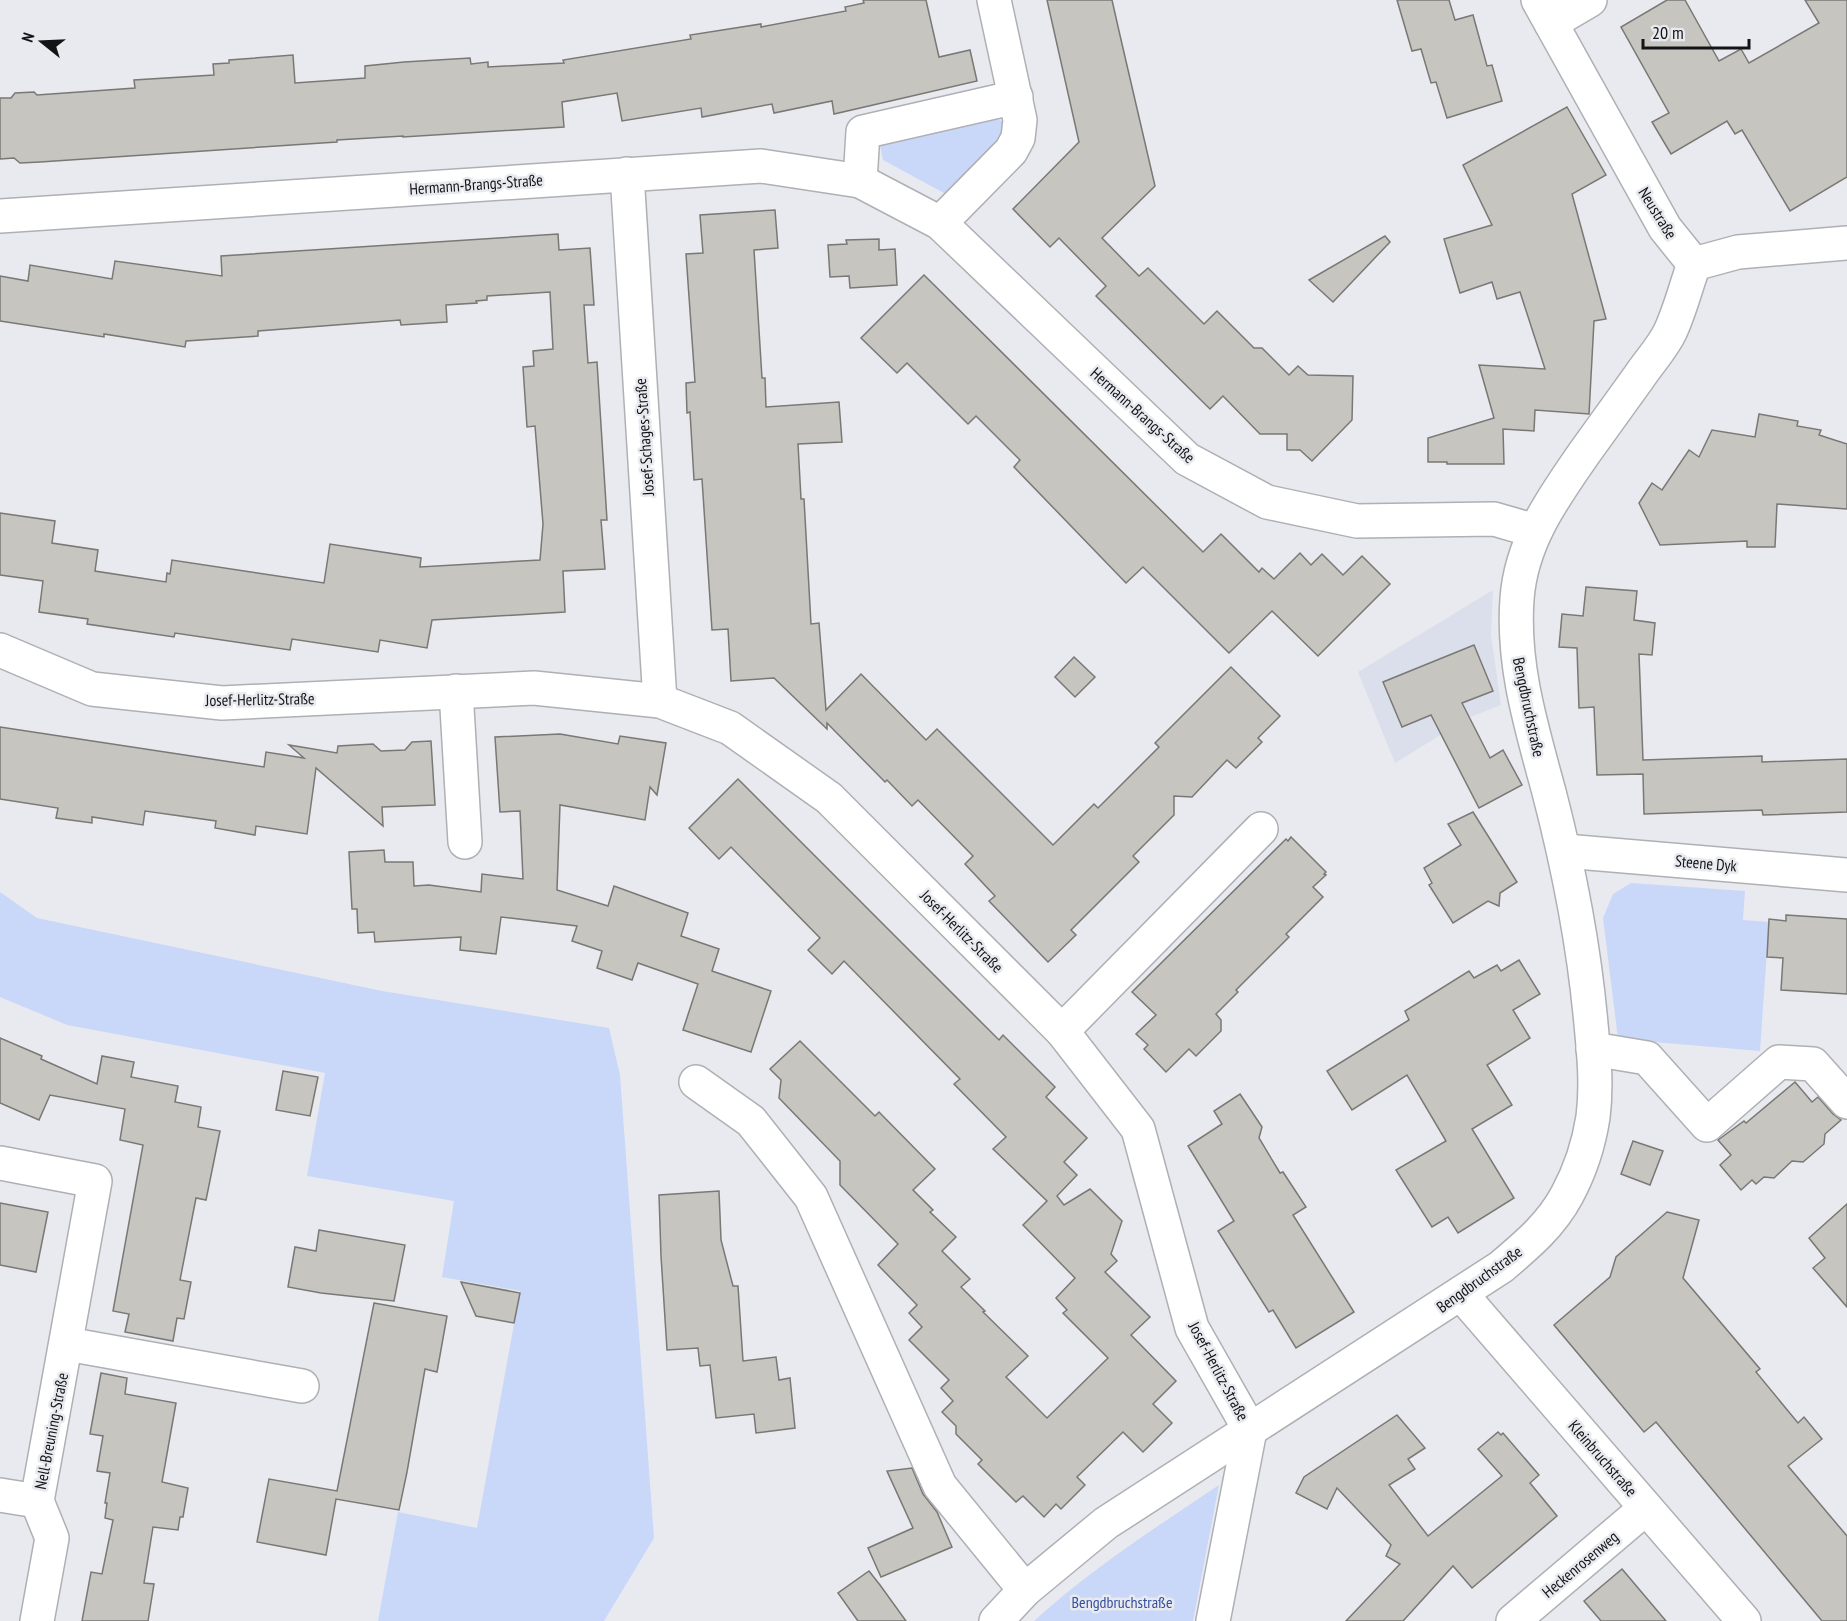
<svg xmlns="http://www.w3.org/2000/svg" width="1847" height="1621" font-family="'PT Sans Narrow',sans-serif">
<rect width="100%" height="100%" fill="#e8eaef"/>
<!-- built -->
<polygon fill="#dadfeb" points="1493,590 1491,635 1501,705 1468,718 1395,763 1358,672"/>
<!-- green -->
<g fill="#c9d8f9">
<polygon points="986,113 1005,123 1003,141 955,189 944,193 883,160 880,145"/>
<polygon points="1631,883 1745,891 1743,920 1769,922 1760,1051 1618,1039 1603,918 1613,894"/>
<polygon points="0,892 37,918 382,991 609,1028 620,1075 654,1538 604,1621 378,1621 398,1512 477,1528 520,1291 442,1277 454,1201 307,1176 325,1073 67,1025 0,997"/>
<path d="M 1219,1485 L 1193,1621 L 1034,1621 C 1091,1569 1155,1528 1219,1485 Z"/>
</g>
<!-- building -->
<g fill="#c6c5c0" stroke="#797874" stroke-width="1.5">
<polygon points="863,0 926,0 939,57 970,50 977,81 834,114 832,101 774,113 772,104 702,117 701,108 622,121 617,93 562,102 564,127 403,137 403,136 337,140 337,142 322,143 40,162 20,163 14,158 0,159 0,98 11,98 15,93 34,92 37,95 135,88 134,80 214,75 213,64 229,63 229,60 293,55 295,83 365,78 365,66 404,62 470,58 471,64 488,62 488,67 564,63 563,60 691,39 690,35 761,24 761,27 846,11 845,7 864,3"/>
<polygon points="1047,0 1112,0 1119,31 1155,186 1102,238 1139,276 1148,268 1204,324 1217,311 1254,348 1262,348 1289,375 1298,366 1308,375 1353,376 1352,420 1312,461 1300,450 1287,450 1287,434 1260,434 1223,396 1210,409 1096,296 1106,286 1059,238 1050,247 1013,209 1079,142"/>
<polygon points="1397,0 1449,0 1455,20 1473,15 1487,66 1492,65 1502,101 1447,118 1436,82 1431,83 1421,49 1412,51"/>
<polygon points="1667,0 1685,0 1719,61 1741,49 1749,63 1819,23 1805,0 1847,0 1847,177 1790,211 1742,130 1735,134 1727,121 1671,154 1652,122 1669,113 1621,27"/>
<polygon points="1567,107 1606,175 1572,194 1606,319 1594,321 1589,414 1535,410 1534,431 1503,429 1504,464 1447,464 1447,462 1428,462 1428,438 1494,418 1479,365 1545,369 1520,292 1497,299 1492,282 1460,293 1444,239 1492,225 1463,165"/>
<polygon points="775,210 778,248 754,250 762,378 765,378 766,407 839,402 842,442 798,444 801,499 804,499 811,624 819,623 826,710 861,674 926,740 937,729 1053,845 1094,804 1098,808 1159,747 1155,743 1231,667 1280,716 1258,738 1262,742 1236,768 1227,760 1192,797 1174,796 1174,815 1133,856 1139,862 1071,930 1076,935 1048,962 989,901 995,896 965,864 973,856 918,800 912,806 887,780 885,782 827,723 827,729 774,678 731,681 728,629 712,630 702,479 694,480 690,412 687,413 686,383 695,382 686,254 703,253 700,215"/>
<polygon points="558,234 559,250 590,248 594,305 584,305 588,363 597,362 607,520 601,520 605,569 563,571 565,612 432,620 427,648 380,640 378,652 292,639 290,650 175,633 174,637 87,624 88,619 39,612 43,581 0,575 0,513 55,521 52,543 98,550 95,571 166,582 167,573 170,574 172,560 324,583 330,544 421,558 420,567 540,560 543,524 535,426 527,427 523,367 534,366 533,351 553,349 550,292 487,296 487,300 476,301 477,303 446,305 447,322 401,325 400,320 258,331 258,336 186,341 185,347 104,334 104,337 0,321 0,276 28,281 30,265 112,279 115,261 222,276 221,256"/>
<polygon points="1385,236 1390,242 1333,302 1309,280"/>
<polygon points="879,239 879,250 895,249 897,285 850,288 849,276 830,277 828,245 847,244 846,240"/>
<polygon points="924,275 1203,552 1221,534 1259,572 1262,568 1274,579 1300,553 1311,565 1322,554 1343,575 1362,556 1390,584 1318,656 1272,611 1229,653 1143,567 1126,583 1014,467 1020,460 976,416 968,424 907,363 897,373 861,338"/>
<polygon points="1759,414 1798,421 1797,426 1821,430 1819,435 1847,444 1847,509 1777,504 1775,547 1747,547 1747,541 1660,545 1639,503 1652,483 1662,490 1689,450 1699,457 1712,430 1755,437"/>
<polygon points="1586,587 1637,591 1634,620 1655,623 1652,655 1639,654 1643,760 1762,756 1762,762 1847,759 1847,812 1763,815 1762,810 1644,814 1643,774 1597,775 1594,707 1579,708 1577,648 1559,647 1562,614 1583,616"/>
<polygon points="1474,645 1493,691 1462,703 1490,758 1503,750 1522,785 1479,808 1431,715 1402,727 1383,682"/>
<polygon points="1074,657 1095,677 1075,697 1055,677"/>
<polygon points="0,727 264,767 266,752 304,758 289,745 337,753 338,746 373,744 381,751 405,750 412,742 431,741 435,805 382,807 383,826 316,768 307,834 256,826 255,835 215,828 216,821 145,811 143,825 92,817 92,823 56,818 58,808 0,799"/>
<polygon points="560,734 618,744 620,736 666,743 657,795 650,787 645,820 560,805 557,890 608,906 614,886 688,913 681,936 719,949 712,971 771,991 751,1052 683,1030 698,984 638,963 632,980 597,968 602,951 572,941 577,926 501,917 496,954 460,950 461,937 375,942 374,932 358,933 357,909 352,909 349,852 384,850 385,862 413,862 414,886 429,885 481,892 482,874 523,879 520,811 500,812 495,737"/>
<polygon points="738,779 999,1040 1003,1035 1055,1087 1046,1097 1087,1138 1064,1162 1077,1175 1057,1196 1064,1205 1090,1189 1122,1221 1111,1254 1117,1261 1105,1272 1150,1317 1131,1335 1176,1381 1153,1404 1172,1423 1143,1452 1123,1432 1077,1477 1085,1485 1061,1509 1056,1504 1044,1517 1023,1496 1016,1502 978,1464 982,1460 956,1434 956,1426 942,1412 953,1401 941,1388 949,1380 909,1340 922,1327 909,1313 917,1305 878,1265 898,1244 840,1185 840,1161 779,1098 781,1080 770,1069 800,1041 875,1116 879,1112 935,1169 913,1190 933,1210 930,1212 956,1237 942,1251 970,1279 961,1287 985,1311 983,1312 1028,1356 1006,1377 1047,1418 1108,1358 1063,1313 1067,1310 1056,1298 1075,1278 1023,1225 1047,1201 993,1149 1006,1137 954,1084 960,1079 844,961 832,974 808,950 820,938 731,847 719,859 689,828"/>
<polygon points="1473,812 1517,882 1500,893 1499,906 1488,901 1453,923 1429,885 1432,883 1424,868 1461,845 1448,824"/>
<polygon points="1291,837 1326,872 1324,874 1326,875 1313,887 1323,897 1286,934 1289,937 1236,990 1238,992 1216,1014 1221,1020 1221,1031 1196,1056 1189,1049 1166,1072 1144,1049 1148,1045 1136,1034 1156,1015 1132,992 1286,839 1288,841"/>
<polygon points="1786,915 1847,919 1847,994 1781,990 1783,958 1767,957 1769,919 1786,921"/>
<polygon points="1519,960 1540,994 1513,1010 1530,1038 1487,1065 1512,1105 1472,1129 1514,1198 1458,1233 1448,1217 1432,1227 1396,1170 1446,1141 1407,1075 1352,1110 1327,1071 1409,1020 1405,1011 1469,971 1474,978 1497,965 1501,971"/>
<polygon points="0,1038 42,1056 41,1059 97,1084 102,1056 134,1062 131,1077 178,1086 175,1102 201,1107 198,1127 220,1131 206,1200 196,1198 180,1280 191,1282 184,1319 177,1318 173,1341 125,1332 129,1314 113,1311 143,1145 120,1140 125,1109 50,1095 39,1120 0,1103"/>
<polygon points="283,1071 318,1077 310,1116 276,1110"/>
<polygon points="1795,1082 1812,1102 1818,1097 1833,1114 1841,1120 1825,1134 1824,1144 1803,1162 1792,1161 1774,1178 1764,1177 1756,1184 1752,1180 1741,1190 1720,1165 1731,1155 1718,1140 1744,1121 1746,1123"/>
<polygon points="1240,1094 1262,1127 1259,1138 1280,1173 1283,1172 1306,1207 1293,1215 1354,1312 1296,1348 1273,1310 1269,1312 1218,1231 1234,1221 1188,1146 1222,1124 1214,1111"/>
<polygon points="1633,1141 1663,1151 1650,1185 1621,1174"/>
<polygon points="719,1191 721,1240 733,1286 738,1286 743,1361 776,1357 779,1380 790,1378 795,1428 756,1433 754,1414 716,1418 710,1365 700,1366 698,1348 667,1350 661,1256 659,1195"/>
<polygon points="0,1203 48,1212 36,1272 0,1265"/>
<polygon points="1847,1204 1847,1307 1813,1268 1825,1258 1809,1238"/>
<polygon points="1667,1212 1699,1220 1683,1278 1760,1369 1756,1372 1798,1423 1804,1417 1822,1439 1788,1466 1847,1536 1847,1621 1822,1621 1656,1422 1644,1432 1554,1325 1610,1277 1616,1257"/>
<polygon points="319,1230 405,1245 394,1301 321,1293 288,1287 295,1247 316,1251"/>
<polygon points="461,1282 520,1293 514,1323 476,1316"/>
<polygon points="374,1303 447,1316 437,1372 425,1369 407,1472 399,1510 336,1499 326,1555 257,1542 269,1479 337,1491"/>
<polygon points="101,1373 127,1378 125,1394 176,1403 162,1482 188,1488 183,1517 180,1517 178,1530 153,1527 144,1583 154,1584 148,1621 82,1621 91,1572 102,1574 113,1520 105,1518 107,1503 105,1503 110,1473 97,1471 103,1436 90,1434"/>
<polygon points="1397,1415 1425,1448 1408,1459 1415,1469 1389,1485 1428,1536 1502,1476 1478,1449 1498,1432 1501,1435 1503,1433 1539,1475 1530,1483 1557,1516 1472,1588 1453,1566 1403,1621 1346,1621 1400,1564 1386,1556 1391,1545 1337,1488 1327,1509 1296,1493 1304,1477"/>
<polygon points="912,1468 923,1494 937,1512 952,1547 881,1577 868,1548 913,1528 887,1471"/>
<polygon points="1622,1569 1666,1621 1601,1621 1584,1601"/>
<polygon points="869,1571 880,1585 906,1621 858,1621 838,1593"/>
</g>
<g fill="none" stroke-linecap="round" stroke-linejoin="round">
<!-- minor casing -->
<g stroke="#aeb0b4" stroke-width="36">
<g id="minor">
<polyline points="1538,0 1665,228 1694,264"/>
<polyline points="1551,23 1590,0"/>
<polyline points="627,174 660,701"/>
<polyline points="860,181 863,132 1016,97"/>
<polyline points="0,216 761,166 860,181 940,223 1187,459 1267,502 1357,521 1494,519 1535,531"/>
<polyline points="940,223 1011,151 1018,138 1020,120 994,0"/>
<polyline points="1694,264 1738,252 1847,243"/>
<polyline points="0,650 92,689 222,703 534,688 660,701 730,728 829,798 1062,1031 1138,1129 1192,1328 1250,1430 1213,1621"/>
<polyline points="456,691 465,842"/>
<polyline points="1565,851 1847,875"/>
<polyline points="1062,1031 1261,829"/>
<polyline points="1593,1049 1647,1058 1707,1125 1779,1062 1813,1064 1847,1102"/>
<polyline points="696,1082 751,1121 811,1197 940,1486 1025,1590"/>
<polyline points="0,1163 95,1181 37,1501 52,1538 37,1621"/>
<polyline points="1461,1294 1744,1621"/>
<polyline points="67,1344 302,1386"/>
<polyline points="0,1495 37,1501"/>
<path d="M 996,1621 L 1025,1590 L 1106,1523 L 1501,1267 C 1527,1245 1551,1225 1567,1195 C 1580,1171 1589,1143 1593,1117 C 1597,1086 1594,1055 1591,1024 C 1584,945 1569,869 1549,792 C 1532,729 1512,666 1517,599 C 1521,542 1553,498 1585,452 C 1603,427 1621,402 1639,377 C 1649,362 1663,347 1670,332 C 1680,311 1686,286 1694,264"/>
<polyline points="1513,1621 1646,1508"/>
</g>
</g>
<!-- minor -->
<use href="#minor" stroke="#fff" stroke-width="33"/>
</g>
<g text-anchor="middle" stroke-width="5" stroke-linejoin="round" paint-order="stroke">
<!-- street labels -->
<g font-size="16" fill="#131416" stroke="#e8eaef">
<text transform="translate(476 184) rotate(-4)" y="6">Hermann-Brangs-Straße</text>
<text transform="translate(1658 213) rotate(58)" y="6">Neustraße</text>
<text transform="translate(1143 415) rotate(42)" y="6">Hermann-Brangs-Straße</text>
<text transform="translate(644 437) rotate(-94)" y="6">Josef-Schages-Straße</text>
<text transform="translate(260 699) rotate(-1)" y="6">Josef-Herlitz-Straße</text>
<text transform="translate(1529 707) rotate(78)" y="6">Bengdbruchstraße</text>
<text transform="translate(1706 863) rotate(5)" y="6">Steene Dyk</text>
<text transform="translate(962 931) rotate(45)" y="6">Josef-Herlitz-Straße</text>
<text transform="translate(1479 1279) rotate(-36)" y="6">Bengdbruchstraße</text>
<text transform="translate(1219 1371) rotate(62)" y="6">Josef-Herlitz-Straße</text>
<text transform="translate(51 1431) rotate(-79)" y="6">Nell-Breuning-Straße</text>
<text transform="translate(1603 1458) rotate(49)" y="6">Kleinbruchstraße</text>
<text transform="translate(1580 1564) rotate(-40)" y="6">Heckenrosenweg</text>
</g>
<!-- park labels -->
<g font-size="16" fill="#35509e" stroke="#e8eaef">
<text x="1122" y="1608">Bengdbruchstraße</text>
</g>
</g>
<!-- north arrow -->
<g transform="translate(42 42) rotate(288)" stroke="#e8eaef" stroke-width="4.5" paint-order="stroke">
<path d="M0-4.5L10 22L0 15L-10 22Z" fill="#131416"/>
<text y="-9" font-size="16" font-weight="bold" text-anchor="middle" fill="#131416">N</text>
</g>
<!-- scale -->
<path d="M1643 39v9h106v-9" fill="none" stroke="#131416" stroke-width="3"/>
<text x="1652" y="39" font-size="18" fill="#131416" stroke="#e8eaef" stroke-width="4.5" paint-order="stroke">20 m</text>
</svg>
